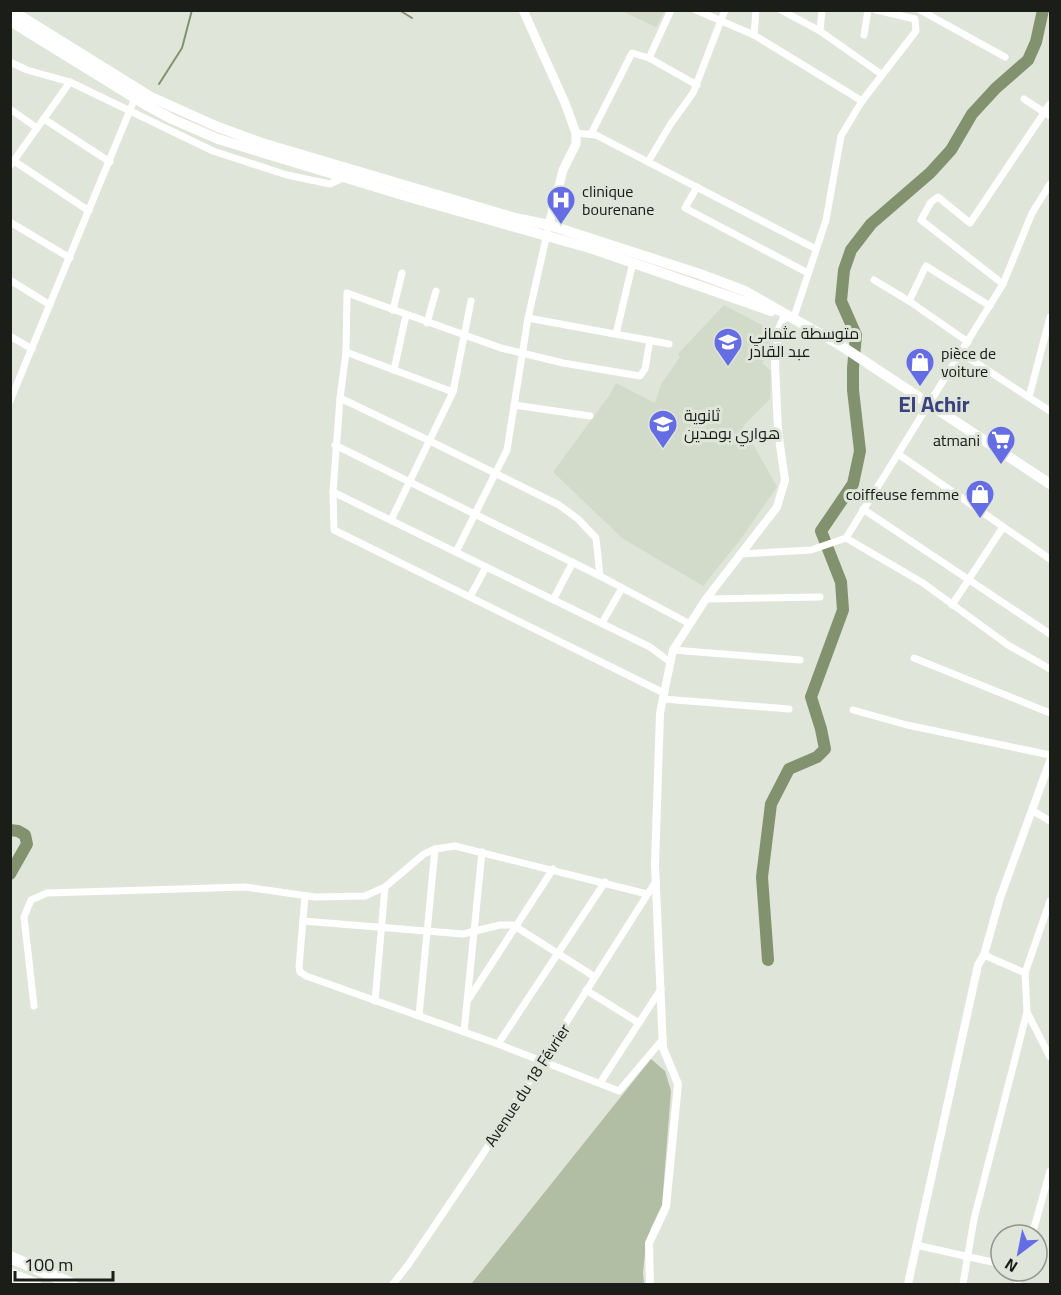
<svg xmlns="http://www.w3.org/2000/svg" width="1061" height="1295" font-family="Georgia,Cairo,serif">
<rect width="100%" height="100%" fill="#e0e5da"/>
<!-- built -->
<g fill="#d2dac9">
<polygon points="622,11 665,11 656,27"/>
<polygon points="724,305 771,330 768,356 762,363 771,371 770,399 743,426 777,487 740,540 703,586 622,538 553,472 609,396 616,383 655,403 661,384 680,357 678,354"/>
</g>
<!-- green -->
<polygon fill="#b2bea4" points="651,1059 665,1071 671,1091 662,1205 651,1228 646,1244 643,1272 644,1284 478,1284 472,1283"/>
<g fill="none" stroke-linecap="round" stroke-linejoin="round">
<!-- stream -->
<g stroke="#83926e" stroke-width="2">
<polyline points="399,10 412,18"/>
<polyline points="159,84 182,48 192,10"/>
</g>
<!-- river -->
<g stroke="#83926e" stroke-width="12">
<polyline points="10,830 18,831 25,835 27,844 10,874"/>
<polyline points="768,960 762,877 771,804 789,769 817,757 825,749 821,729 811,697 843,610 841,582 821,531 853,484 860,451 853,390 853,368 856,335 841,301 844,270 851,250 871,224 930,173 951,150 972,114 996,88 1028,60 1036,42 1043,10"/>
</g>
<!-- minor -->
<g stroke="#fff" stroke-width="7">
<polyline points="696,10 754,35 862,101"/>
<polyline points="781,10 820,31"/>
<polyline points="822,10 820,31 881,74"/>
<polyline points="920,10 1005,57"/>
<polyline points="754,35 756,10"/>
<polyline points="864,35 868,10"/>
<polyline points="649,58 671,10"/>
<polyline points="10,62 27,70 70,82 213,151 287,175 330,184 345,177"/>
<polyline points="1024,99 1050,116"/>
<polyline points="1050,104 970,223 938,197 931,202 921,220 1003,284 846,538 923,583 1008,645 1050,669"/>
<polyline points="10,109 37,128"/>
<polyline points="44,119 110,162"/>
<polyline points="576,133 596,135 816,249"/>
<polyline points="591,134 632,53 649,58 697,85"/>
<polyline points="14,161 89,211"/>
<polyline points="648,162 670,125 693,93 725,10"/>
<polyline points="10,166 70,82"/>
<polyline points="697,187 685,208 808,273"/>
<polyline points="10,222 70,258"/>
<polyline points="10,280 50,305"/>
<polyline points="874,280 909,301 968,342"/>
<polyline points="1003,284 1032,213 1050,184"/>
<polyline points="909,301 926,266 990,306"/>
<polyline points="393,310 402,273"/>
<polyline points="528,318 669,344"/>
<polyline points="793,320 826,220 841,136 862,101 916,31 915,19 876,10"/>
<polyline points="427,323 436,291"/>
<polyline points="616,334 633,262"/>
<polyline points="10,336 32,349"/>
<polyline points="346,352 453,392"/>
<polyline points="961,353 1050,411"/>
<polyline points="394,370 406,315"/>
<polyline points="1029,397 1050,317"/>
<polyline points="340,398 346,352 347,293 501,348 563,363 640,376 645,369 650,340"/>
<polyline points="10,401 135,98"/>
<polyline points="514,405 590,416"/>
<polyline points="335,445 600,576 690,624"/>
<polyline points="898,454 1050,559"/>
<polyline points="333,492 334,530 664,693"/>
<polyline points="863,509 1050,634"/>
<polyline points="391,520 453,392 471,301"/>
<polyline points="456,552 507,450 528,318 549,225"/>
<polyline points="740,554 811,550 846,538"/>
<polyline points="600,576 596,538 578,519 559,505 430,441 340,398 333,492 650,647 670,662"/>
<polyline points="470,597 486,567"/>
<polyline points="706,599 820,597"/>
<polyline points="553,600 573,562"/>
<polyline points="952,605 1003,527"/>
<polyline points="602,623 622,588"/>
<polyline points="673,650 800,660"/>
<polyline points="914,658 1050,713"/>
<polyline points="663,699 789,709"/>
<polyline points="853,710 907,725 1050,755"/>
<polyline points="1033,811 1050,821"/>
<polyline points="305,896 299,967 300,972 306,976 498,1044 619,1091 663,1039"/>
<polyline points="303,921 463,934 500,925 513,925 595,977"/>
<polyline points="1025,973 1050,901"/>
<polyline points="586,990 639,1023"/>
<polyline points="468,1000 553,869"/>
<polyline points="375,1001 385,887"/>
<polyline points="34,1006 24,917 31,900 47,893 245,887 315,897 365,896 385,887 424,854 435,849 455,846 647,894"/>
<polyline points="1027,1012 1050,1057"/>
<polyline points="419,1016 435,849"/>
<polyline points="464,1032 482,852"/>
<polyline points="498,1044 605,882"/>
<polyline points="600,1083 661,989"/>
<polyline points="1032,1235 1050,1171"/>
<polyline points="916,1245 1001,1264"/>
<polyline points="393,1284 408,1265 481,1157 656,881"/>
<polyline points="963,1284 974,1219 1027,1012 1025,973 984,955"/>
<polyline points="1017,1284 1022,1271"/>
</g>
<!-- tertiary -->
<g stroke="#fff" stroke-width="8">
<polyline points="650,1284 649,1243 666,1207 678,1084 663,1048 655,865 660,713 673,650 706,599 777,507 785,480 778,431 775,363 779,329 785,315"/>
<polyline points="908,1284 978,965 984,955 1000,898 1050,761"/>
</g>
<!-- secondary -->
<polyline stroke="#fff" stroke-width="9" points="523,10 565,103 576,133 576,144 563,170 549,225"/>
<!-- primary -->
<g stroke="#fff" stroke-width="10">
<polyline points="151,97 218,127 262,143 515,218 549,225 700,274 745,291 840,345 1050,484"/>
<polyline points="146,105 172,119 218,139 409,197 593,249 771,311"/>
</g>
<!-- trunk -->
<g stroke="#fff" stroke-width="10">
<polyline points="11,10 151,97"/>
<polyline points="10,21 146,105"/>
</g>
<!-- motorway -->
<g stroke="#fff" stroke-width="12">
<polyline points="10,1257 72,1284"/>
<polyline points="10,1274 35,1284"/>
</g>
</g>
<!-- icons -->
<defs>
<g id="hospital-pin" transform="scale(1.5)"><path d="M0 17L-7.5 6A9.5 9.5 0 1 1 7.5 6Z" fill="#656de5" stroke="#e0e5da"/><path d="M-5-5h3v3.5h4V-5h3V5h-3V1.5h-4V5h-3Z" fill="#fff"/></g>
<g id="school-pin" transform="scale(1.5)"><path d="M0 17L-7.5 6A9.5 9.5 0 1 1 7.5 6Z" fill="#656de5" stroke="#e0e5da"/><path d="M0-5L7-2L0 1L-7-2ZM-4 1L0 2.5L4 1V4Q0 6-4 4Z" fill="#fff"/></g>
<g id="shop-pin" transform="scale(1.5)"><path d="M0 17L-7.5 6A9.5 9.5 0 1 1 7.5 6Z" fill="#656de5" stroke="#e0e5da"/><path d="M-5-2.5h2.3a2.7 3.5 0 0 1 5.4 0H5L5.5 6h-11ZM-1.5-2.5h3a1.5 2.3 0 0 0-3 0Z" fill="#fff"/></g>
<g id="supermarket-pin" transform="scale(1.5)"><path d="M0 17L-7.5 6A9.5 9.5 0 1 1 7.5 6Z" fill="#656de5" stroke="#e0e5da"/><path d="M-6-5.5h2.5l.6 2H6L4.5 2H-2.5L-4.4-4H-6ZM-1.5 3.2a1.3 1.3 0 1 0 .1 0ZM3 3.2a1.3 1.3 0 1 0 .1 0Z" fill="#fff"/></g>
</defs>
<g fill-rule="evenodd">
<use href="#hospital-pin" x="561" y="200"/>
<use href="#school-pin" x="728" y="342"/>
<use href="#shop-pin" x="920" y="362"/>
<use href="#school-pin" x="663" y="424"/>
<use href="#supermarket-pin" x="1001" y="440"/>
<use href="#shop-pin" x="980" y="494"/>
</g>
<g text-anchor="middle" stroke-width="6" stroke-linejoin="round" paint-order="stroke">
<!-- poi labels -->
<g font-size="16" fill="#1b1d19" stroke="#e0e5da" text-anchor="start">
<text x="582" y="197">clinique<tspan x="582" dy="18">bourenane</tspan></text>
<text x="749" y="339">متوسطة عثماني<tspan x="749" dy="18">عبد القادر</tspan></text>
<text x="941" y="359">pièce de<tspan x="941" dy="18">voiture</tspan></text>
<text x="684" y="421">ثانوية<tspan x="684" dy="18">هواري بومدين</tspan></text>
<text x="980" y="446" text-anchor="end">atmani</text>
<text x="959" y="500" text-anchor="end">coiffeuse femme</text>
</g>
<!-- street labels -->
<g font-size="16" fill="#1b1d19" stroke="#e0e5da">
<text transform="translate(527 1085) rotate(-57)" y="6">Avenue du 18 Février</text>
</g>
<!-- district labels -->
<g font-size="22" font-weight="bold" fill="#3b417d" stroke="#e0e5da">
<text x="934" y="412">El Achir</text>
</g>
</g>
<!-- border -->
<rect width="1061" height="1295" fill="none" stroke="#1b1d19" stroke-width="24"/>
<!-- north arrow -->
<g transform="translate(1019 1253) rotate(212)"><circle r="28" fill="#e0e5da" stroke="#91958d" stroke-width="1.5"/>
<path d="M0-4.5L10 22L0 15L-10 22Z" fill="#656de5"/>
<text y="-9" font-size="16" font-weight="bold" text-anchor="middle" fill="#1b1d19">N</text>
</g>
<!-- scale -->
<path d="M15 1271v9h98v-9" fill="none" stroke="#1b1d19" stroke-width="3"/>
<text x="24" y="1271" font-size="18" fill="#1b1d19" stroke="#e0e5da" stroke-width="4.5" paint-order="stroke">100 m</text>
</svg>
